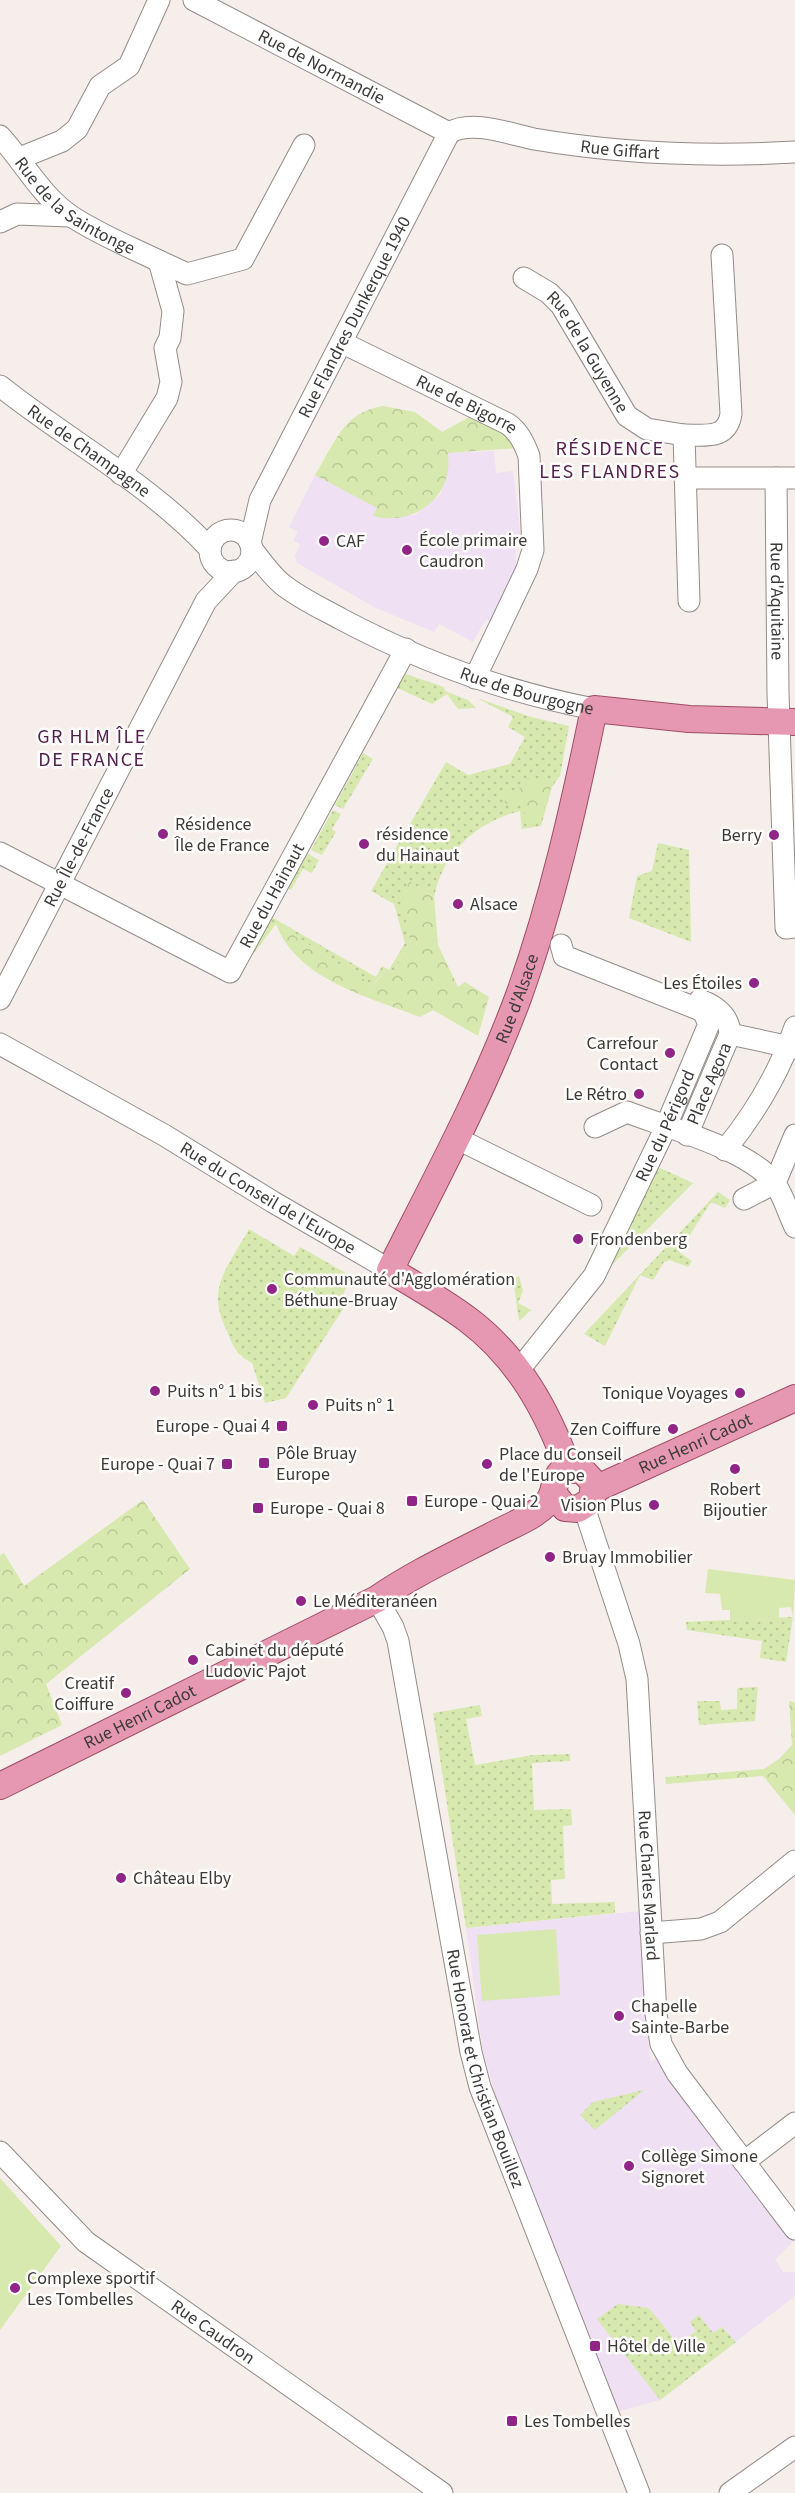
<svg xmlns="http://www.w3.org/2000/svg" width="795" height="2493" font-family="'Source Sans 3',sans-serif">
<defs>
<pattern id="grass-dots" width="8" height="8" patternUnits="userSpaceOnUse" patternTransform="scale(1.5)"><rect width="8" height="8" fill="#d7e9ae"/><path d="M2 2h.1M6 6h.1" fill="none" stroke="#b9c996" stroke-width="1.8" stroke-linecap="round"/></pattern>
<pattern id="forest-crowns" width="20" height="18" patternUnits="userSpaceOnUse" patternTransform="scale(1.5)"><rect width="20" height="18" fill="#d7e9ae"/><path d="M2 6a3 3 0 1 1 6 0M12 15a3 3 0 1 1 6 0" fill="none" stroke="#b9c996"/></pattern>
</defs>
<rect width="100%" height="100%" fill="#f5eeea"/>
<!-- education -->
<g fill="#efe0f3">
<polygon points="494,451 496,473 513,471 521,539 515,540 516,564 521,567 492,621 486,619 473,642 439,624 434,632 376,608 297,563 295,556 300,544 293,541 298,532 289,527 315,475 378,508 374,516 415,515 441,494 449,460 448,453"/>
<polygon points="641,1911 650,2062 656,2058 795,2240 775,2259 783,2272 795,2272 795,2296 660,2400 616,2412 558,2264 561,2260 555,2253 504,2124 483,2051 466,1928"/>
</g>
<!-- grass -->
<g fill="url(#grass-dots)">
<polygon points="397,671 444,687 445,691 468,700 476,708 458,709 447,694 432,704 389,684"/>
<path d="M 477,698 L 531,717 L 569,726 L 560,776 L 552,787 L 541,826 L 522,829 L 520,811 C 476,822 443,852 434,897 L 409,881 L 403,901 L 410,942 L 395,970 L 384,973 L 372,985 L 276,924 L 241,970 L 268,915 L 376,977 L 382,966 L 389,970 L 405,943 L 394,904 L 371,891 L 446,762 L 468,775 L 510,764 L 525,737 L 508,727 L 513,717 Z"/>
<polygon points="363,753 373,759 343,809 335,805"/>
<polygon points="333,810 341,814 332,829 336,832 322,855 311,850"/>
<polygon points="658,843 689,850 691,942 629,918 637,876 652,871"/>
<polygon points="298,848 319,860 312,873 303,869 291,890 284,887"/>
<polygon points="658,1167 693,1183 600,1277"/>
<polygon points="718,1192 730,1200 725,1208 711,1202 679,1252 692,1261 688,1267 670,1260 664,1262 653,1280 640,1275 605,1346 584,1334"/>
<path d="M 249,1229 L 294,1256 L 300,1247 L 353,1277 L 343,1294 L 350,1298 L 286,1398 L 265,1403 L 252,1363 C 236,1354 234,1348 227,1331 C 205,1287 228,1268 249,1229 Z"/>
<polygon points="519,1276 523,1291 518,1303 531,1310 519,1321 513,1279"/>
<polygon points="793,1617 786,1662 760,1658 762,1641 687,1630 686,1622"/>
<polygon points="758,1687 755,1721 699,1725 697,1701 720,1701 721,1710 737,1709 737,1688"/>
<polygon points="480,1705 482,1716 466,1719 475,1765 533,1755 570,1754 570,1761 532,1763 534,1810 571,1809 572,1825 563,1826 565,1879 551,1880 552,1904 615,1902 615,1913 466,1928 433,1713"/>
<polygon points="644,2090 595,2130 580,2115 593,2102"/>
<polygon points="618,2304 649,2308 678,2344 696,2331 690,2322 699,2315 713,2333 722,2327 736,2342 660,2400 597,2319"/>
</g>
<!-- forest -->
<g fill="url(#forest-crowns)">
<path d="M 383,406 L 415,412 L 442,432 L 473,415 L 512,440 L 517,448 L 448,453 C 454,496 415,527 373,516 L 377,508 L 315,475 C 336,442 342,413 383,406 Z"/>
<polygon points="533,777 551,784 539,823 525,822 524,804 506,804 502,795 519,790 522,779"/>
<path d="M 409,881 L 434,897 L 438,945 L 458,987 L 465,982 L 489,997 L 478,1036 L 433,1010 L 420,1017 C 369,997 297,980 276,924 L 373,985 L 384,973 L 395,970 L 410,942 L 402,901 Z"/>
<polygon points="143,1500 190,1569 46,1684 62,1725 0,1756 0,1555 4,1553 24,1586"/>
<polygon points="789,1701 795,1702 795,1815 763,1776 666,1784 665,1777 764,1769 779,1759 792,1745"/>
</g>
<!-- garden -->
<g fill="#d7e9ae">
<polygon points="708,1569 795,1580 793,1617 791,1607 779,1608 779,1618 730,1620 730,1610 722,1610 720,1594 705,1593"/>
<polygon points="556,1929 560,1995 482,2001 477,1935"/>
<polygon points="0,2178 61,2246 0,2330"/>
</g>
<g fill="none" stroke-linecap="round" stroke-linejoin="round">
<!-- minor casing -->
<g stroke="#938c89" stroke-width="23">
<g id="minor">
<path id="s1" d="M 194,0 L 449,133"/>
<path id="s2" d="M 449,133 C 471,119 510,134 534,139 C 622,154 706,157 795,152"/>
<path id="s3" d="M 0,136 C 23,161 42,197 71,216 C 98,234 130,247 159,261"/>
<polyline points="20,158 62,141 77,129 100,86 129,66 159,0"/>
<polyline points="0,222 17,214 70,216"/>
<path id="s4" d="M 524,278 L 549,293 L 561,305 L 627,416 L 647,429 L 684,435"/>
<path id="s5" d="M 343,343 L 508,424 C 519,432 524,443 529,456 L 533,550 L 527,569 L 475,678"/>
<path id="s6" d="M 0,386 C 69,441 150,484 210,549"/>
<polyline points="121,474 167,398 171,382 165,348 170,338 173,311 159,261 187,274 243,259 304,145"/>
<polyline points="685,478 795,478"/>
<path id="s7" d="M 776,478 L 778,693 L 786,928 L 795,927"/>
<circle cx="231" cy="551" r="21"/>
<path id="s8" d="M 250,543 L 260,500 L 449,133"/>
<path id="s9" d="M 252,549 C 261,561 271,575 282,584 C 299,598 321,608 341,619 C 420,661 506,692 594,709"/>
<path d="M 689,601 L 684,435 C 705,435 727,440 731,414 L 722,255"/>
<path id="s10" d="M 0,853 L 230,972 L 406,649"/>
<path id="s11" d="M 0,999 L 206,601 L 234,571"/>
<polyline points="730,1034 795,1048"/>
<path id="s12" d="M 0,1044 L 164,1135 L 273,1202 L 390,1270"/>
<path d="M 595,1127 L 627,1112 C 668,1128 745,1148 773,1181 C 783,1193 788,1213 795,1227"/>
<path id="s13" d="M 687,1135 L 730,1034 C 729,1015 716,1006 700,1000"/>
<polyline points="456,1138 591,1205"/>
<path d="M 725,1150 C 756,1112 779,1073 795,1027"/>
<polyline points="744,1199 775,1183 795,1135"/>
<path id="s14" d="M 518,1371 L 594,1276 L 664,1131 L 709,1024 L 703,1011 L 564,956 L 561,945"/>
<path id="s15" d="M 584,1507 L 629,1644 L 637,1679 L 656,2014 L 661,2044 L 677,2073 L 795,2229"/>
<path id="s16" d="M 377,1599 L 393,1627 L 398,1641 L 471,2052 L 480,2087 L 639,2493"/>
<polyline points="651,1933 701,1929 720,1922 795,1861"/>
<path id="s17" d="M 0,2152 L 86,2242 L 442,2493"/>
<polyline points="744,2162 795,2123"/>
<polyline points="730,2493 795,2447"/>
</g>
</g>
<!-- major casing -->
<g stroke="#a04b66" stroke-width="28">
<g id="major">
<path id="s18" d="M 568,1468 C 547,1410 518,1357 467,1319 C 443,1301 416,1286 390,1270 C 435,1181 483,1092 518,998 C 552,904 574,806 594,709 L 689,719 L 795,722"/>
<path id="s19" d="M 595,1489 L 795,1398"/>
<path id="s20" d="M 0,1786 L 377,1599 C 413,1574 452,1556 491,1536 C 509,1526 533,1518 547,1503 C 556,1494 552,1481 562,1471 L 581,1469 L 594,1483 L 592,1500 L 578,1509 L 565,1508 L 553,1493"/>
</g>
</g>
<!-- minor -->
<use href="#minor" stroke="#fff" stroke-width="21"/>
<!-- major -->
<use href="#major" stroke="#e698b2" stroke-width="26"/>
</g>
<!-- markers -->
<g fill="#912587" stroke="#fefdfc" stroke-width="2">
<circle cx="324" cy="541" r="6"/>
<circle cx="407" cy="550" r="6"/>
<circle cx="163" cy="834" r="6"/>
<circle cx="774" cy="835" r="6"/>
<circle cx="364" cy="844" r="6"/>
<circle cx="458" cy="904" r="6"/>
<circle cx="754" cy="983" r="6"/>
<circle cx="670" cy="1053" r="6"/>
<circle cx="639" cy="1094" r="6"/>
<circle cx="578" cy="1239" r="6"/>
<circle cx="272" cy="1289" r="6"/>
<circle cx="155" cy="1391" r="6"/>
<circle cx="740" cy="1393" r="6"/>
<circle cx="313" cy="1405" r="6"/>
<rect x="276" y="1420" width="12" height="12" rx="3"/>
<circle cx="673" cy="1429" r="6"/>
<rect x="258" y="1457" width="12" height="12" rx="3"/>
<rect x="221" y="1458" width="12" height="12" rx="3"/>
<circle cx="487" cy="1464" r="6"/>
<circle cx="735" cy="1469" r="6"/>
<rect x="406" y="1495" width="12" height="12" rx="3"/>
<circle cx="654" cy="1505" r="6"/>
<rect x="252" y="1502" width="12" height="12" rx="3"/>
<circle cx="550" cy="1557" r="6"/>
<circle cx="301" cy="1601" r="6"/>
<circle cx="193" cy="1660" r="6"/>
<circle cx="126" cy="1693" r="6"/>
<circle cx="121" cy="1878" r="6"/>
<circle cx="619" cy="2016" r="6"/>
<circle cx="629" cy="2166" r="6"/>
<circle cx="15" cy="2288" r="6"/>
<rect x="589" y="2340" width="12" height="12" rx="3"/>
<rect x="506" y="2415" width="12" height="12" rx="3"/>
</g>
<g text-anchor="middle" stroke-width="5" stroke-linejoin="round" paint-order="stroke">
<!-- street labels -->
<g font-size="18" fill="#3d3b39" stroke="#fefdfc">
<text dy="6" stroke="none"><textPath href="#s1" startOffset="144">Rue de Normandie</textPath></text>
<text dy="6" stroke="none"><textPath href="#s2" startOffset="174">Rue Giffart</textPath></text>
<text dy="6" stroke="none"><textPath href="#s3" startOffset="104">Rue de la Saintonge</textPath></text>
<text dy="6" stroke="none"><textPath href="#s8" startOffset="250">Rue Flandres Dunkerque 1940</textPath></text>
<text dy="6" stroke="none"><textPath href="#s4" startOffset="100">Rue de la Guyenne</textPath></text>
<text dy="6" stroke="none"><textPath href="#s5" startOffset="138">Rue de Bigorre</textPath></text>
<text dy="6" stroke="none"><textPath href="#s6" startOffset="110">Rue de Champagne</textPath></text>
<text dy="6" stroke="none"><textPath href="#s7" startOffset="123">Rue d'Aquitaine</textPath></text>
<text dy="6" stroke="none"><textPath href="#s9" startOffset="315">Rue de Bourgogne</textPath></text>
<text dy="6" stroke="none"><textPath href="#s11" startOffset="171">Rue Île-de-France</textPath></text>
<text dy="6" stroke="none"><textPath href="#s10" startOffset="346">Rue du Hainaut</textPath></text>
<text dy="6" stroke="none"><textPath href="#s18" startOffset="574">Rue d'Alsace</textPath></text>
<text dy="6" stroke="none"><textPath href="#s13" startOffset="56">Place Agora</textPath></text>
<text dy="6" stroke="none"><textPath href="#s14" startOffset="288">Rue du Périgord</textPath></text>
<text dy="6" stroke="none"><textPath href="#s12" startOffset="309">Rue du Conseil de l'Europe</textPath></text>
<text dy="6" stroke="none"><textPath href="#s19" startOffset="110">Rue Henri Cadot</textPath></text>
<text dy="6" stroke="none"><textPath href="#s20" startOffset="156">Rue Henri Cadot</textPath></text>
<text dy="6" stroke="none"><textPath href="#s15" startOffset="387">Rue Charles Marlard</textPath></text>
<text dy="6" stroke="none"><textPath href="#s16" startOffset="484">Rue Honorat et Christian Bouillez</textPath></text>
<text dy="6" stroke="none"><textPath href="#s17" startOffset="280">Rue Caudron</textPath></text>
</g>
<!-- poi labels -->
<g font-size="18" fill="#3d3b39" stroke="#fefdfc" text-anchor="start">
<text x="419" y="546">École primaire<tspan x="419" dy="21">Caudron</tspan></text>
<text x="336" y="547">CAF</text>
<text x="175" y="830">Résidence<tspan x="175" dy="21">Île de France</tspan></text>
<text x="376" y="840">résidence<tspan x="376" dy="21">du Hainaut</tspan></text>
<text x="762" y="841" text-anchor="end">Berry</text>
<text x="470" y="910">Alsace</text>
<text x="742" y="989" text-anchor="end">Les Étoiles</text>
<text x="658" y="1049" text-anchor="end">Carrefour<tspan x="658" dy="21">Contact</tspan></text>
<text x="627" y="1100" text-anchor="end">Le Rétro</text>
<text x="590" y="1245">Frondenberg</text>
<text x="284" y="1285">Communauté d'Agglomération<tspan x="284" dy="21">Béthune-Bruay</tspan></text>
<text x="167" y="1397">Puits n° 1 bis</text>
<text x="728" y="1399" text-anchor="end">Tonique Voyages</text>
<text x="325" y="1411">Puits n° 1</text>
<text x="270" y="1432" text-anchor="end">Europe - Quai 4</text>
<text x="661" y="1435" text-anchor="end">Zen Coiffure</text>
<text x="276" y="1459">Pôle Bruay<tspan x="276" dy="21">Europe</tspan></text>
<text x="499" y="1460">Place du Conseil<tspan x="499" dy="21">de l'Europe</tspan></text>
<text x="215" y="1470" text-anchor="end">Europe - Quai 7</text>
<text x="735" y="1495" text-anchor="middle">Robert<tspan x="735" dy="21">Bijoutier</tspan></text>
<text x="424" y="1507">Europe - Quai 2</text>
<text x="642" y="1511" text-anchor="end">Vision Plus</text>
<text x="270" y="1514">Europe - Quai 8</text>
<text x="562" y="1563">Bruay Immobilier</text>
<text x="313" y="1607">Le Méditeranéen</text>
<text x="205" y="1656">Cabinet du député<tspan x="205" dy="21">Ludovic Pajot</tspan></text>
<text x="114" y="1689" text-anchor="end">Creatif<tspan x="114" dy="21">Coiffure</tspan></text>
<text x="133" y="1884">Château Elby</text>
<text x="631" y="2012">Chapelle<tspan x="631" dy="21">Sainte-Barbe</tspan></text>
<text x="641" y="2162">Collège Simone<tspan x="641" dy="21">Signoret</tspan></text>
<text x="27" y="2284">Complexe sportif<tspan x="27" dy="21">Les Tombelles</tspan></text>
<text x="607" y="2352">Hôtel de Ville</text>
<text x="524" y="2427">Les Tombelles</text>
</g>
<!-- neighbourhood labels -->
<g font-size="20" letter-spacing="1.5" fill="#54204e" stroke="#fefdfc">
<text x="610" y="455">RÉSIDENCE<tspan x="610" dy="23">LES FLANDRES</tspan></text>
<text x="92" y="743">GR HLM ÎLE<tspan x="92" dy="23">DE FRANCE</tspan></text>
</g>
</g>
</svg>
